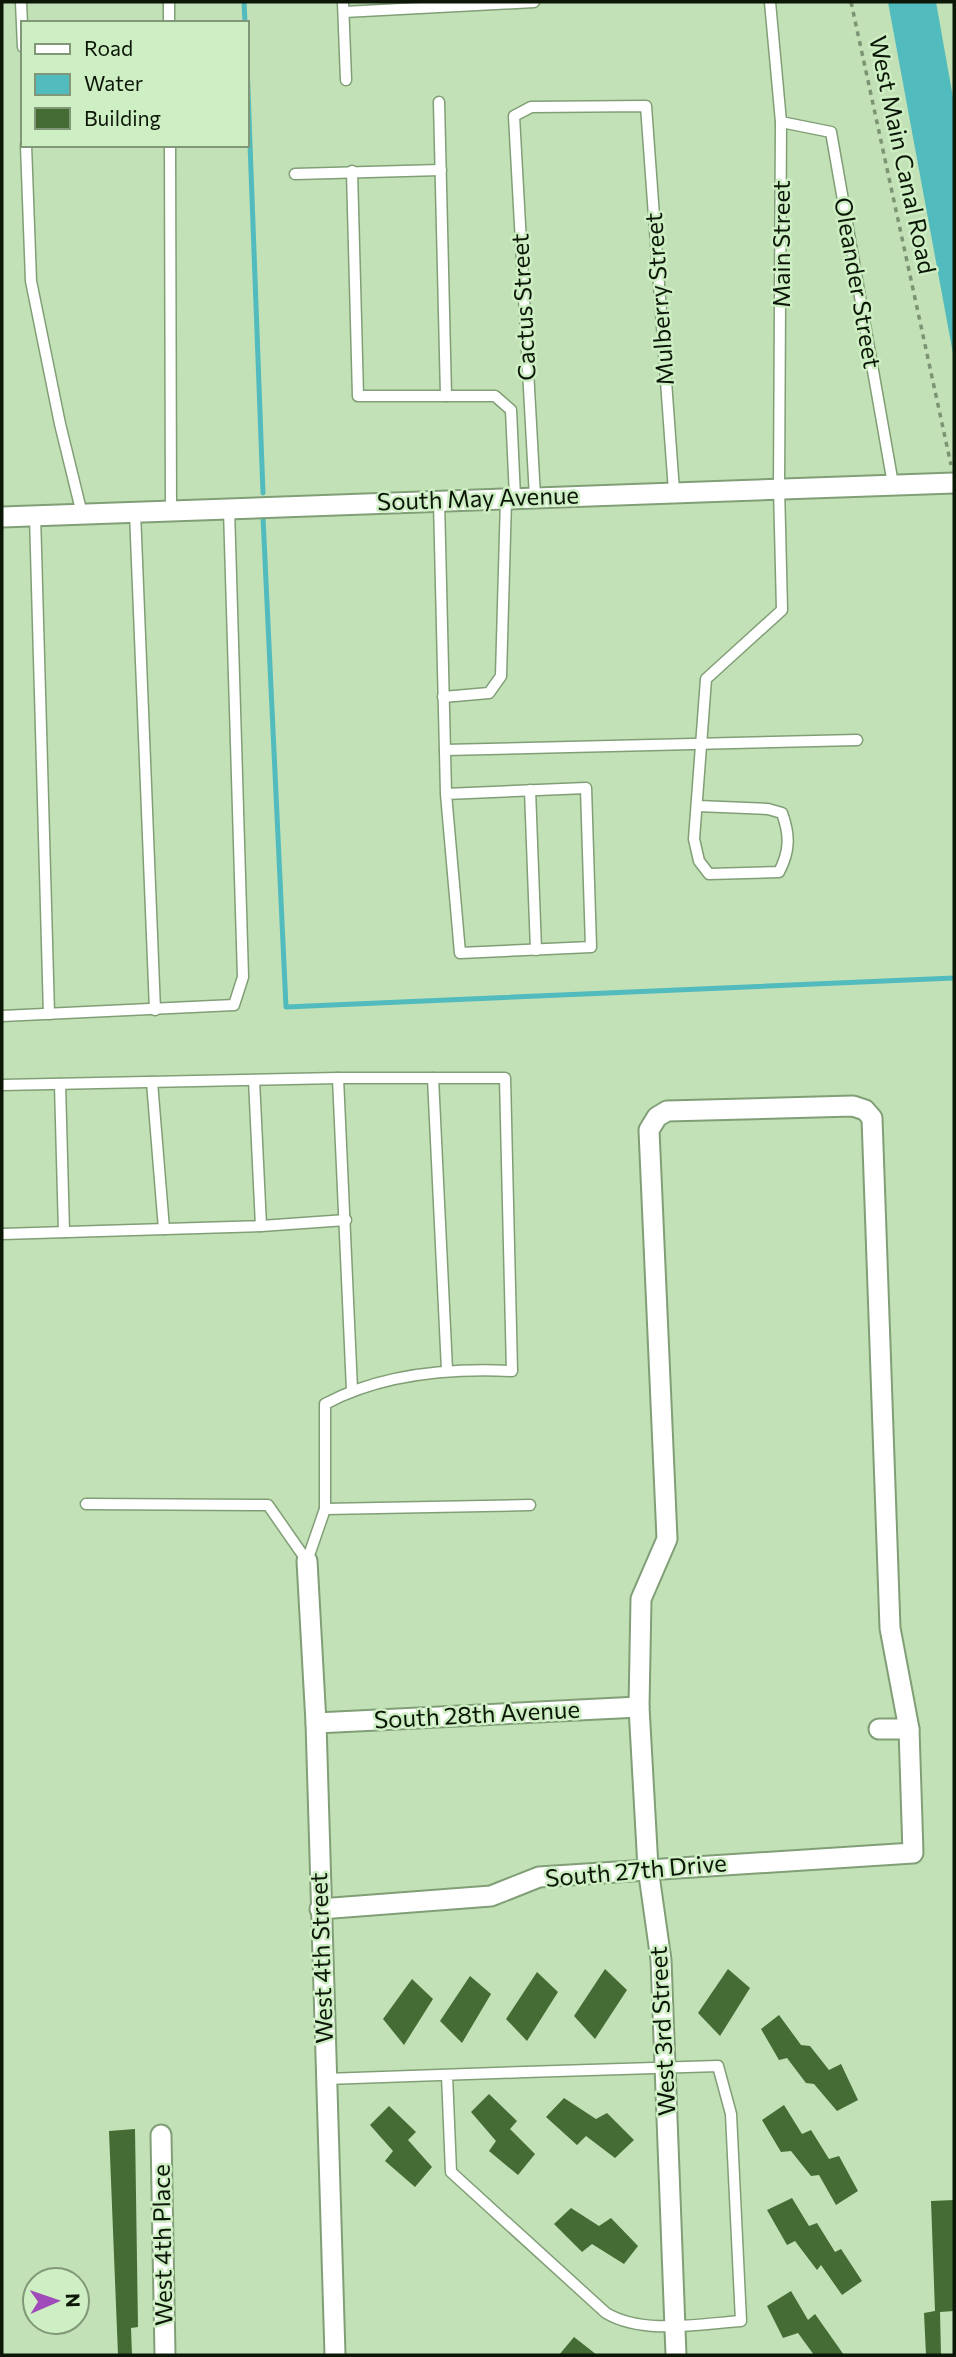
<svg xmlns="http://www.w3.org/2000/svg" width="956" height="2357" font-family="Commissioner,sans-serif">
<rect width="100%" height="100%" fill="#c2e1b6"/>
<!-- water -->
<polygon fill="#52bbbd" points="888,2 936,2 954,103 954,359"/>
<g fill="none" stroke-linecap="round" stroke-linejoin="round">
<!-- stream -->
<g stroke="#52bbbd" stroke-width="5">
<polyline points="244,2 245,23"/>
<polyline points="247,63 263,493"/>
<polyline points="263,517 286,1007 954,978"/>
</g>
</g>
<!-- building -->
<g fill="#446c34">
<polygon points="605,1969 627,1990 595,2039 574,2016"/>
<polygon points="728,1969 750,1988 720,2036 698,2013"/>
<polygon points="537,1972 558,1992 527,2041 506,2019"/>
<polygon points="470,1976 491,1994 462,2043 440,2021"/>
<polygon points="412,1979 433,1999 404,2045 383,2019"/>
<polygon points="779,2015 801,2045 810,2046 829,2070 841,2064 858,2100 837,2111 814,2084 806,2083 787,2058 779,2060 761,2029"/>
<polygon points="489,2094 517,2121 510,2129 535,2154 518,2175 489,2151 496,2141 471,2112"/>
<polygon points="564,2098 596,2119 607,2113 634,2140 615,2158 586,2136 577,2145 546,2117"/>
<polygon points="784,2105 802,2134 811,2130 829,2159 839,2156 858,2191 836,2205 819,2175 811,2176 791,2151 781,2152 762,2120"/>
<polygon points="389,2106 416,2132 408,2140 432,2167 415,2187 385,2161 393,2151 370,2125"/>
<polygon points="135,2129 138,2327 131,2328 132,2355 118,2355 109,2131"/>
<polygon points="792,2198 809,2226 817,2223 835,2252 841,2249 862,2281 842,2295 821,2265 817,2270 795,2241 787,2245 767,2210"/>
<polygon points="954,2200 954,2311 940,2312 941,2355 926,2355 924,2313 935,2311 931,2201"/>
<polygon points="571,2208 599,2226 611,2218 638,2246 624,2264 592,2244 582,2252 554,2224"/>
<polygon points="791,2291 808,2320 815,2314 844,2355 814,2355 798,2333 783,2338 767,2306"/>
<polygon points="574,2337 597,2355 559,2355"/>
</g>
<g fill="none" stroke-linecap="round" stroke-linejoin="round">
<!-- service casing -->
<g stroke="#819f77" stroke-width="13">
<g id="service">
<polyline points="21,2 23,47"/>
<polyline points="169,2 169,23"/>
<polyline points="343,2 346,80"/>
<polyline points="344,12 534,2"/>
<polyline points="439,102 446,396"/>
<polyline points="781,122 831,132 893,484"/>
<polyline points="26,145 31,281 60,424 82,514"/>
<polyline points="170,145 171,511"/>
<polyline points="352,171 358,396 495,396 511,410 515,497"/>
<polyline points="295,174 441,170"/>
<polyline points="535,497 514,116 531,107 646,106 674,491"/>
<polyline points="439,501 446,794 460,953 591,947 586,788 446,794"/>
<polyline points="135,512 155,1010"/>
<polyline points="35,515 49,1014"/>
<polyline points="443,697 489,693 501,676 506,499"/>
<polyline points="445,750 857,740"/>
<polyline points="530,790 536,950"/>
<path d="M 698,806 L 768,809 L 782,813 C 790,835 790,851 779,872 L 709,874 L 699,861 L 694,839 L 706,679 L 782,610 L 779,487 L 781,122 L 770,2"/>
<polyline points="2,1016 234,1005 243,977 229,509"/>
<polyline points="338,1078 352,1390"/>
<polyline points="433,1078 447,1370"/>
<polyline points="152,1082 164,1229"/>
<polyline points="60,1084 64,1232"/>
<path d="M 2,1085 L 338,1078 L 505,1078 L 512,1371 C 449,1368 381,1374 325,1404 L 325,1509"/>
<polyline points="261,1226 346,1220"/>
<polyline points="2,1234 261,1226 254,1080"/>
<polyline points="86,1504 268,1505 307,1561 325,1509 530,1505"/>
<path d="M 326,2079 C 457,2074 587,2070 718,2066 L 731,2114 L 741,2321 C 699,2324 643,2335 606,2313 L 451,2172 L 447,2075"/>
</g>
</g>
<!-- minor casing -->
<g stroke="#819f77" stroke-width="23">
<g id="minor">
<polyline points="2,517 954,483"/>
<polyline points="307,1561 316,1723 335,2355"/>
<polyline points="316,1723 639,1707"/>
<polyline points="320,1909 491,1896 539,1877 913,1853 909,1729 879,1729"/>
<polyline points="161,2135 165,2355"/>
<polyline points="676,2355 661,1960 648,1868 639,1707 641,1599 667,1539 649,1130 657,1117 667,1111 853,1106 865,1110 872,1118 890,1628 909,1729"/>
</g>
</g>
<!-- path -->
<polyline stroke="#7d9474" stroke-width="3.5" stroke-dasharray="5 5" stroke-linecap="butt" points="851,2 951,465"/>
<!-- service -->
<use href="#service" stroke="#fff" stroke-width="10"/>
<!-- minor -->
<use href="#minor" stroke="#fff" stroke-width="19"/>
</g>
<g text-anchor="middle" stroke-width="5" stroke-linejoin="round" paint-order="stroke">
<!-- street labels -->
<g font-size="24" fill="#0c1708" stroke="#ceeec3">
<text transform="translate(902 155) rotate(78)" y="8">West Main Canal Road</text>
<text transform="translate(782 244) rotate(-90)" y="8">Main Street</text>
<text transform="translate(857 283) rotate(80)" y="8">Oleander Street</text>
<text transform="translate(660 299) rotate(-94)" y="8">Mulberry Street</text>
<text transform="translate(524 307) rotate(-93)" y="8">Cactus Street</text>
<text transform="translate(478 499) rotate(-2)" y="8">South May Avenue</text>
<text transform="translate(477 1715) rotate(-3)" y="8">South 28th Avenue</text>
<text transform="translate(636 1871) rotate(-5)" y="8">South 27th Drive</text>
<text transform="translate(322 1958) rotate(-92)" y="8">West 4th Street</text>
<text transform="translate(663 2031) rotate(-93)" y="8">West 3rd Street</text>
<text transform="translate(163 2245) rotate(-91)" y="8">West 4th Place</text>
</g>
</g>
<!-- border -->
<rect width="956" height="2357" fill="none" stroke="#0c1708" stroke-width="7"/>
<!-- legend -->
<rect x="21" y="21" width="228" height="126" fill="#ceeec3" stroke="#809878" stroke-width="2"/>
<rect x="35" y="44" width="35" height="10" fill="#ffffff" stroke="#809878" stroke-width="2"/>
<text x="84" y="56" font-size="21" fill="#0c1708">Road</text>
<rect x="35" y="74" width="35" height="21" fill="#52bbbd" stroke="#809878" stroke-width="2"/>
<text x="84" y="91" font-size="21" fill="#0c1708">Water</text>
<rect x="35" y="108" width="35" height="21" fill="#446c34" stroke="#809878" stroke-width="2"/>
<text x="84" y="126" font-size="21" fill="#0c1708">Building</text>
<!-- north arrow -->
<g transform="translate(56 2301) rotate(88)"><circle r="33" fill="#ceeec3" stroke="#809878" stroke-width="2"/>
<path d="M0-5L12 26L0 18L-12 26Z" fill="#9f4bba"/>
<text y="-10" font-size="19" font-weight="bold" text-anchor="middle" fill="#0c1708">N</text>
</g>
</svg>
